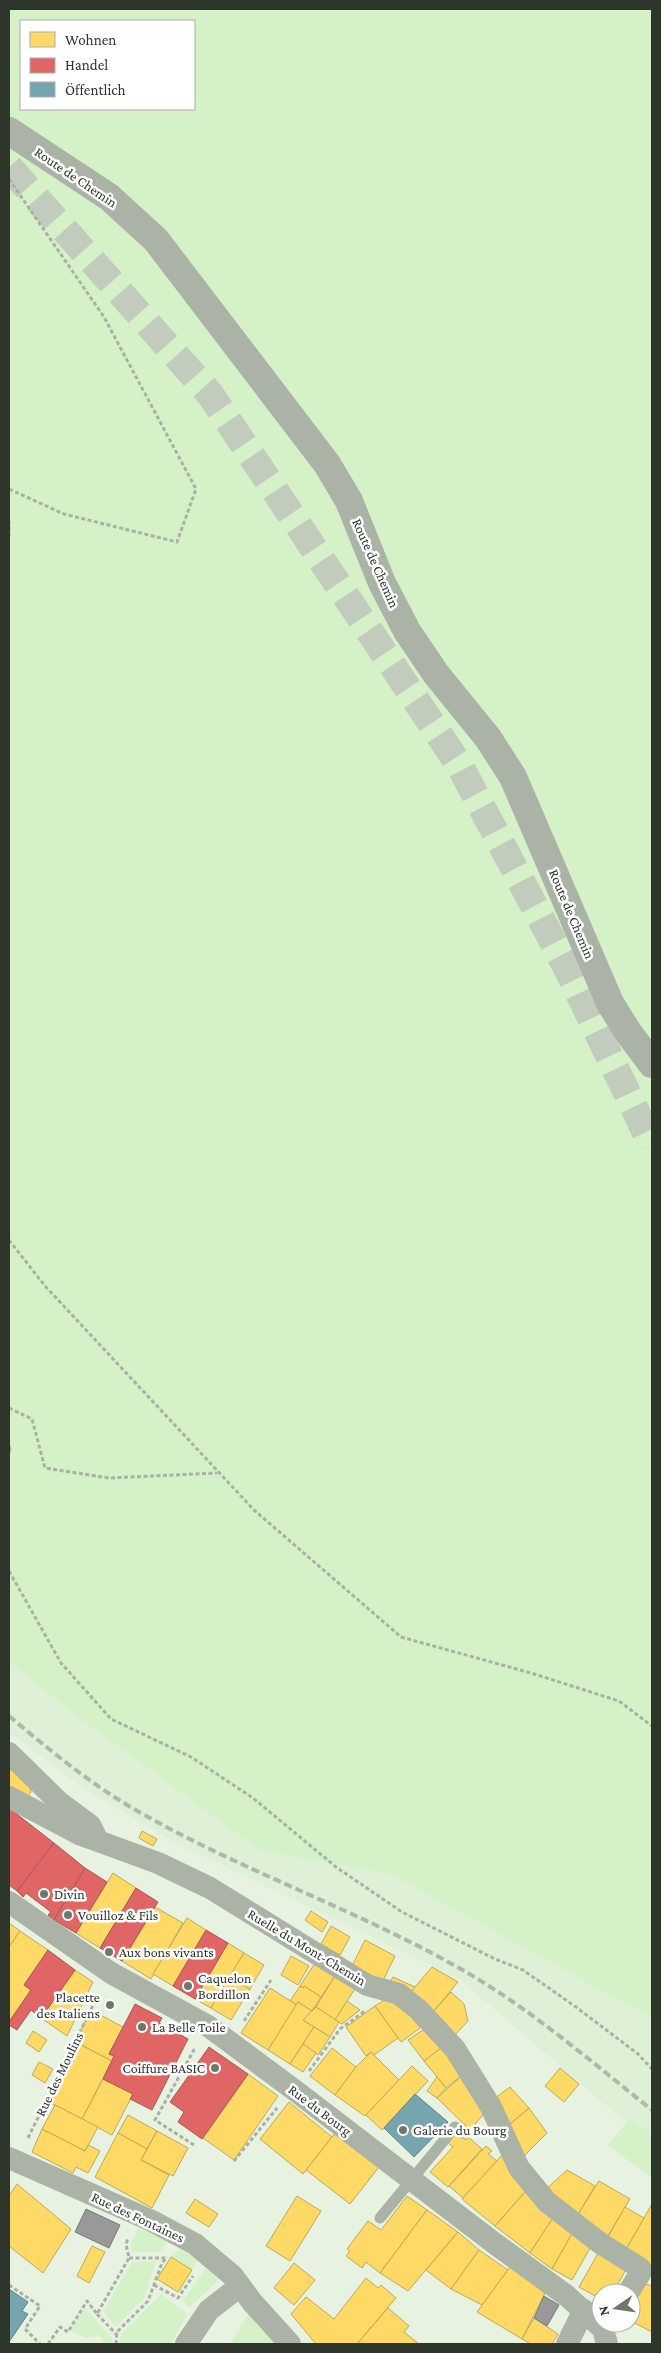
<svg xmlns="http://www.w3.org/2000/svg" width="661" height="2353" font-family="'Crimson Pro',serif">
<rect width="100%" height="100%" fill="#e7f2e1"/>
<!-- built -->
<polygon fill="#def1d6" points="9,1662 77,1716 259,1850 391,1873 652,2018 652,2145 459,1979 174,1842 81,1787 9,1732"/>
<!-- green -->
<g fill="#d5f1c8" fill-rule="evenodd">
<path d="M 9,9 L 652,9 L 652,2018 L 391,1874 L 259,1850 L 77,1716 L 9,1662 ZM 21,21 L 194,21 L 194,109 L 21,109 Z"/>
<polygon points="630,2118 652,2135 652,2178 608,2145"/>
<polygon points="139,2226 167,2241 162,2252 131,2252 131,2243"/>
<polygon points="180,2249 197,2260 192,2270 171,2257"/>
<polygon points="156,2261 145,2297 116,2327 103,2312 132,2262"/>
<polygon points="206,2268 218,2280 189,2308 183,2301"/>
<polygon points="161,2294 187,2314 171,2344 120,2344 121,2334"/>
<polygon points="85,2308 112,2338 111,2344 103,2344 103,2339 97,2334 86,2338 71,2331"/>
<polygon points="249,2313 278,2344 230,2344"/>
</g>
<!-- homes -->
<g fill="#ffd966" stroke="#c0a854">
<polygon points="14,1766 28,1779 31,1792 23,1802 9,1790 9,1772"/>
<polygon points="142,1831 157,1839 153,1846 139,1838"/>
<polygon points="113,1873 136,1888 100,1948 76,1933"/>
<polygon points="155,1907 183,1923 151,1979 122,1961"/>
<polygon points="311,1911 328,1922 322,1932 305,1920"/>
<polygon points="187,1918 206,1930 173,1986 153,1974"/>
<polygon points="9,1923 20,1931 9,1947"/>
<polygon points="331,1926 350,1937 340,1955 321,1944"/>
<polygon points="20,1931 48,1950 24,1985 31,1990 9,2022 9,1947"/>
<polygon points="365,1940 395,1956 383,1981 352,1966"/>
<polygon points="228,1943 244,1953 211,2008 195,1999"/>
<polygon points="244,1953 264,1965 250,1989 229,1977"/>
<polygon points="291,1956 309,1966 298,1985 281,1975"/>
<polygon points="317,1960 337,1973 321,1997 304,1986 303,1988 300,1986"/>
<polygon points="432,1967 458,1982 432,2013 409,1994"/>
<polygon points="75,1970 93,1982 67,2036 41,2018"/>
<polygon points="338,1971 358,1984 335,2020 316,2007"/>
<polygon points="229,1977 250,1989 231,2020 211,2008"/>
<polygon points="393,1977 415,1987 409,1994 389,1984"/>
<polygon points="300,1986 303,1988 304,1986 321,1997 312,2011 298,2002 297,2005 290,2001"/>
<polygon points="270,1988 297,2005 268,2050 241,2033"/>
<polygon points="451,1992 464,2004 468,2021 455,2035 432,2013"/>
<polygon points="394,1994 420,2028 401,2042 375,2006"/>
<polygon points="347,2001 360,2010 342,2024 335,2020"/>
<polygon points="298,2002 312,2011 303,2020 314,2027 290,2064 268,2050"/>
<polygon points="375,2006 398,2038 374,2055 371,2052 366,2056 346,2027"/>
<polygon points="316,2007 339,2022 330,2037 303,2020"/>
<polygon points="91,2010 123,2027 109,2054 114,2056 112,2061 75,2042"/>
<polygon points="314,2027 330,2037 318,2055 303,2044"/>
<polygon points="423,2030 444,2046 424,2061 408,2040"/>
<polygon points="33,2031 47,2040 39,2052 26,2043"/>
<polygon points="303,2044 316,2053 303,2072 290,2064"/>
<polygon points="81,2045 112,2061 82,2119 51,2103"/>
<polygon points="445,2045 466,2072 446,2088 424,2061"/>
<polygon points="332,2048 356,2067 335,2095 310,2076"/>
<polygon points="371,2052 399,2080 365,2116 335,2095 356,2067"/>
<polygon points="39,2062 53,2069 45,2083 32,2075"/>
<polygon points="412,2066 428,2081 382,2130 366,2115"/>
<polygon points="560,2068 579,2084 564,2102 545,2086"/>
<polygon points="248,2074 278,2096 234,2160 203,2138"/>
<polygon points="464,2074 487,2110 470,2130 437,2098"/>
<polygon points="437,2077 446,2088 437,2098 427,2091"/>
<polygon points="103,2079 133,2094 112,2135 82,2119"/>
<polygon points="510,2087 529,2108 509,2125 494,2099"/>
<polygon points="289,2102 332,2137 303,2174 260,2139"/>
<polygon points="55,2105 98,2127 85,2151 42,2129"/>
<polygon points="529,2108 547,2133 524,2156 509,2125"/>
<polygon points="128,2115 157,2131 147,2149 118,2133"/>
<polygon points="42,2129 85,2151 88,2145 100,2151 88,2173 76,2167 73,2173 32,2152"/>
<polygon points="157,2131 188,2148 173,2176 141,2160"/>
<polygon points="118,2133 147,2149 141,2160 169,2175 152,2208 95,2177"/>
<polygon points="335,2133 379,2167 350,2204 306,2170"/>
<polygon points="456,2133 462,2139 463,2137 466,2140 468,2137 482,2149 448,2187 430,2172 453,2147 448,2143"/>
<polygon points="486,2146 492,2151 488,2154 497,2161 463,2198 449,2186"/>
<polygon points="503,2154 526,2191 495,2226 462,2199"/>
<polygon points="567,2170 595,2186 577,2216 544,2191"/>
<polygon points="599,2181 630,2199 608,2236 577,2216"/>
<polygon points="17,2184 71,2229 43,2273 9,2246 9,2196"/>
<polygon points="526,2191 554,2216 530,2253 495,2226"/>
<polygon points="297,2196 321,2211 290,2261 266,2246"/>
<polygon points="407,2196 427,2210 380,2273 366,2262 362,2268 346,2256 350,2251 347,2249 368,2221 381,2230"/>
<polygon points="195,2199 218,2214 209,2227 186,2213"/>
<polygon points="652,2204 652,2263 650,2266 625,2251"/>
<polygon points="625,2207 644,2218 625,2251 606,2240"/>
<polygon points="427,2210 458,2232 408,2291 380,2273"/>
<polygon points="554,2216 574,2230 552,2269 530,2253"/>
<polygon points="574,2230 594,2241 572,2280 552,2269"/>
<polygon points="458,2232 479,2250 451,2289 426,2270"/>
<polygon points="92,2246 105,2252 89,2283 77,2276"/>
<polygon points="601,2248 629,2264 613,2293 601,2293 601,2299 579,2287"/>
<polygon points="479,2250 508,2270 482,2305 451,2289"/>
<polygon points="171,2257 192,2270 178,2292 157,2279"/>
<polygon points="294,2263 315,2280 294,2305 274,2288"/>
<polygon points="510,2267 545,2293 522,2339 477,2312"/>
<polygon points="366,2278 378,2288 381,2285 396,2298 357,2344 316,2344 291,2314 306,2297 334,2319"/>
<polygon points="643,2283 652,2286 652,2332 631,2321 631,2309"/>
<polygon points="388,2308 409,2326 404,2332 419,2344 357,2344"/>
<polygon points="534,2318 558,2334 552,2344 531,2344 522,2339"/>
</g>
<!-- shops -->
<g fill="#e06666" stroke="#ab5754">
<polygon points="9,1808 54,1843 17,1891 9,1885"/>
<polygon points="54,1843 85,1868 54,1920 48,1915 51,1912 26,1893 23,1897 17,1891"/>
<polygon points="85,1868 107,1882 76,1933 54,1920"/>
<polygon points="136,1888 158,1902 122,1961 100,1948"/>
<polygon points="206,1930 228,1943 195,1999 173,1986"/>
<polygon points="48,1950 75,1970 41,2018 31,2010 17,2030 9,2025 9,2022 31,1990 24,1985"/>
<polygon points="135,2004 162,2018 159,2023 188,2039 152,2110 130,2099 133,2094 103,2079 114,2056 109,2054"/>
<polygon points="209,2047 248,2074 202,2139 178,2122 184,2112 170,2102"/>
</g>
<!-- public -->
<g fill="#76a5af" stroke="#608387">
<polygon points="415,2094 448,2122 414,2157 384,2128"/>
<polygon points="9,2289 28,2302 22,2311 28,2314 9,2342"/>
</g>
<!-- industry -->
<g fill="#999" stroke="#797b78">
<polygon points="86,2209 120,2225 109,2248 75,2232"/>
<polygon points="544,2296 559,2305 547,2326 534,2318"/>
</g>
<g fill="none" stroke-linecap="round" stroke-linejoin="round">
<!-- trunk-tunnel -->
<polyline stroke="#c2ccbd" stroke-width="28" stroke-dasharray="28 14" stroke-linecap="butt" points="9,167 210,394 460,766 567,968 652,1145"/>
<!-- path -->
<g stroke="#a9b1a5" stroke-width="3" stroke-dasharray="4 2.5" stroke-linecap="butt">
<polyline points="9,179 104,317 196,489 177,542 64,514 9,489"/>
<polyline points="9,521 9,536"/>
<polyline points="9,1240 45,1286 254,1510 401,1637 531,1673 619,1701 652,1726"/>
<polyline points="9,1408 32,1419 45,1468 109,1478 217,1473"/>
<polyline points="9,1446 11,1452 9,1451"/>
<polyline points="9,1571 61,1663 111,1719 191,1757 253,1798 336,1867 402,1912 495,1959 523,1970 576,2007 638,2054 652,2069"/>
<polyline points="244,2021 271,1980"/>
<polyline points="309,2071 340,2029 365,2011"/>
<polyline points="28,2138 99,1993"/>
<polyline points="194,2145 155,2120 195,2048"/>
<polyline points="234,2161 277,2108"/>
<polyline points="129,2258 165,2258"/>
<polyline points="9,2285 40,2306 25,2329 40,2344"/>
<polyline points="154,2285 178,2298 193,2276"/>
<polyline points="97,2314 117,2335"/>
<polyline points="48,2344 60,2327 68,2332 87,2301 97,2314 129,2258 126,2244 128,2238"/>
<polyline points="116,2344 117,2332 148,2301 162,2263 167,2257"/>
</g>
<!-- service -->
<polyline stroke="#abb3a6" stroke-width="11" points="380,2218 455,2127"/>
<!-- minor -->
<g stroke="#abb3a6" stroke-width="22">
<polyline points="9,1753 59,1802 90,1825 98,1841 158,1863 210,1888 367,1985 399,1994 419,2010 455,2049 491,2107 519,2168 547,2202 600,2243 640,2268 641,2272 628,2293"/>
<polyline points="9,1797 81,1835 98,1841"/>
<polyline points="9,1902 111,1973 208,2026 293,2089 494,2243 567,2296 603,2329 607,2344"/>
<polyline points="9,2158 150,2220 195,2244 233,2276 252,2302 290,2344"/>
<polyline points="186,2344 209,2310 240,2286"/>
<polyline points="567,2344 584,2310"/>
</g>
<!-- tertiary -->
<polyline stroke="#abb3a6" stroke-width="28" points="9,131 109,197 156,240 327,464 349,501 382,583 407,631 436,674 488,738 513,777 610,1003 628,1032 652,1064"/>
<!-- rail -->
<path stroke="#afb7aa" stroke-width="4" stroke-dasharray="8 4" stroke-linecap="butt" d="M 9,1716 C 45,1746 83,1778 124,1803 C 229,1866 346,1905 452,1964 C 525,2004 588,2059 652,2110"/>
</g>
<!-- markers -->
<g fill="#6f776b" stroke="#fff" stroke-width="2">
<circle cx="44" cy="1894" r="5"/>
<circle cx="68" cy="1915" r="5"/>
<circle cx="109" cy="1952" r="5"/>
<circle cx="188" cy="1986" r="5"/>
<circle cx="110" cy="2005" r="5"/>
<circle cx="142" cy="2027" r="5"/>
<circle cx="215" cy="2068" r="5"/>
<circle cx="403" cy="2130" r="5"/>
</g>
<g text-anchor="middle" stroke-width="5" stroke-linejoin="round" paint-order="stroke">
<!-- street labels -->
<g font-size="14" fill="#2e352b" stroke="#fff">
<text transform="translate(76 177) rotate(34)" y="5">Route de Chemin</text>
<text transform="translate(376 563) rotate(66)" y="5">Route de Chemin</text>
<text transform="translate(572 914) rotate(67)" y="5">Route de Chemin</text>
<text transform="translate(307 1947) rotate(31)" y="5">Ruelle du Mont-Chemin</text>
<text transform="translate(59 2074) rotate(-64)" y="5">Rue des Moulins</text>
<text transform="translate(320 2110) rotate(37)" y="5">Rue du Bourg</text>
<text transform="translate(138 2217) rotate(25)" y="5">Rue des Fontaines</text>
</g>
<!-- poi labels -->
<g font-size="14" fill="#2e352b" stroke="#fff" text-anchor="start">
<text x="54" y="1899">Divin</text>
<text x="78" y="1920">Vouilloz &amp; Fils</text>
<text x="119" y="1957">Aux bons vivants</text>
<text x="198" y="1983">Caquelon<tspan x="198" dy="16">Bordillon</tspan></text>
<text x="100" y="2002" text-anchor="end">Placette<tspan x="100" dy="16">des Italiens</tspan></text>
<text x="152" y="2032">La Belle Toile</text>
<text x="205" y="2073" text-anchor="end">Coiffure BASIC</text>
<text x="413" y="2135">Galerie du Bourg</text>
</g>
</g>
<!-- border -->
<rect width="661" height="2353" fill="none" stroke="#2e352b" stroke-width="20"/>
<!-- legend -->
<rect x="20" y="20" width="175" height="90" fill="#ffffff" stroke="#abaeaa"/>
<rect x="30" y="32" width="25" height="15" fill="#ffd966" stroke="#abaeaa"/>
<text x="65" y="45" font-size="15" fill="#2e352b">Wohnen</text>
<rect x="30" y="58" width="25" height="15" fill="#e06666" stroke="#abaeaa"/>
<text x="65" y="70" font-size="15" fill="#2e352b">Handel</text>
<rect x="30" y="82" width="25" height="15" fill="#76a5af" stroke="#abaeaa"/>
<text x="65" y="95" font-size="15" fill="#2e352b">Öffentlich</text>
<!-- north arrow -->
<g transform="translate(616 2308) rotate(257)"><circle r="24" fill="#ffffff" stroke="#abaeaa"/>
<path d="M0-4L9 19L0 12L-9 19Z" fill="#6f776b"/>
<text y="-8" font-size="14" font-weight="bold" text-anchor="middle" fill="#2e352b">N</text>
</g>
</svg>
